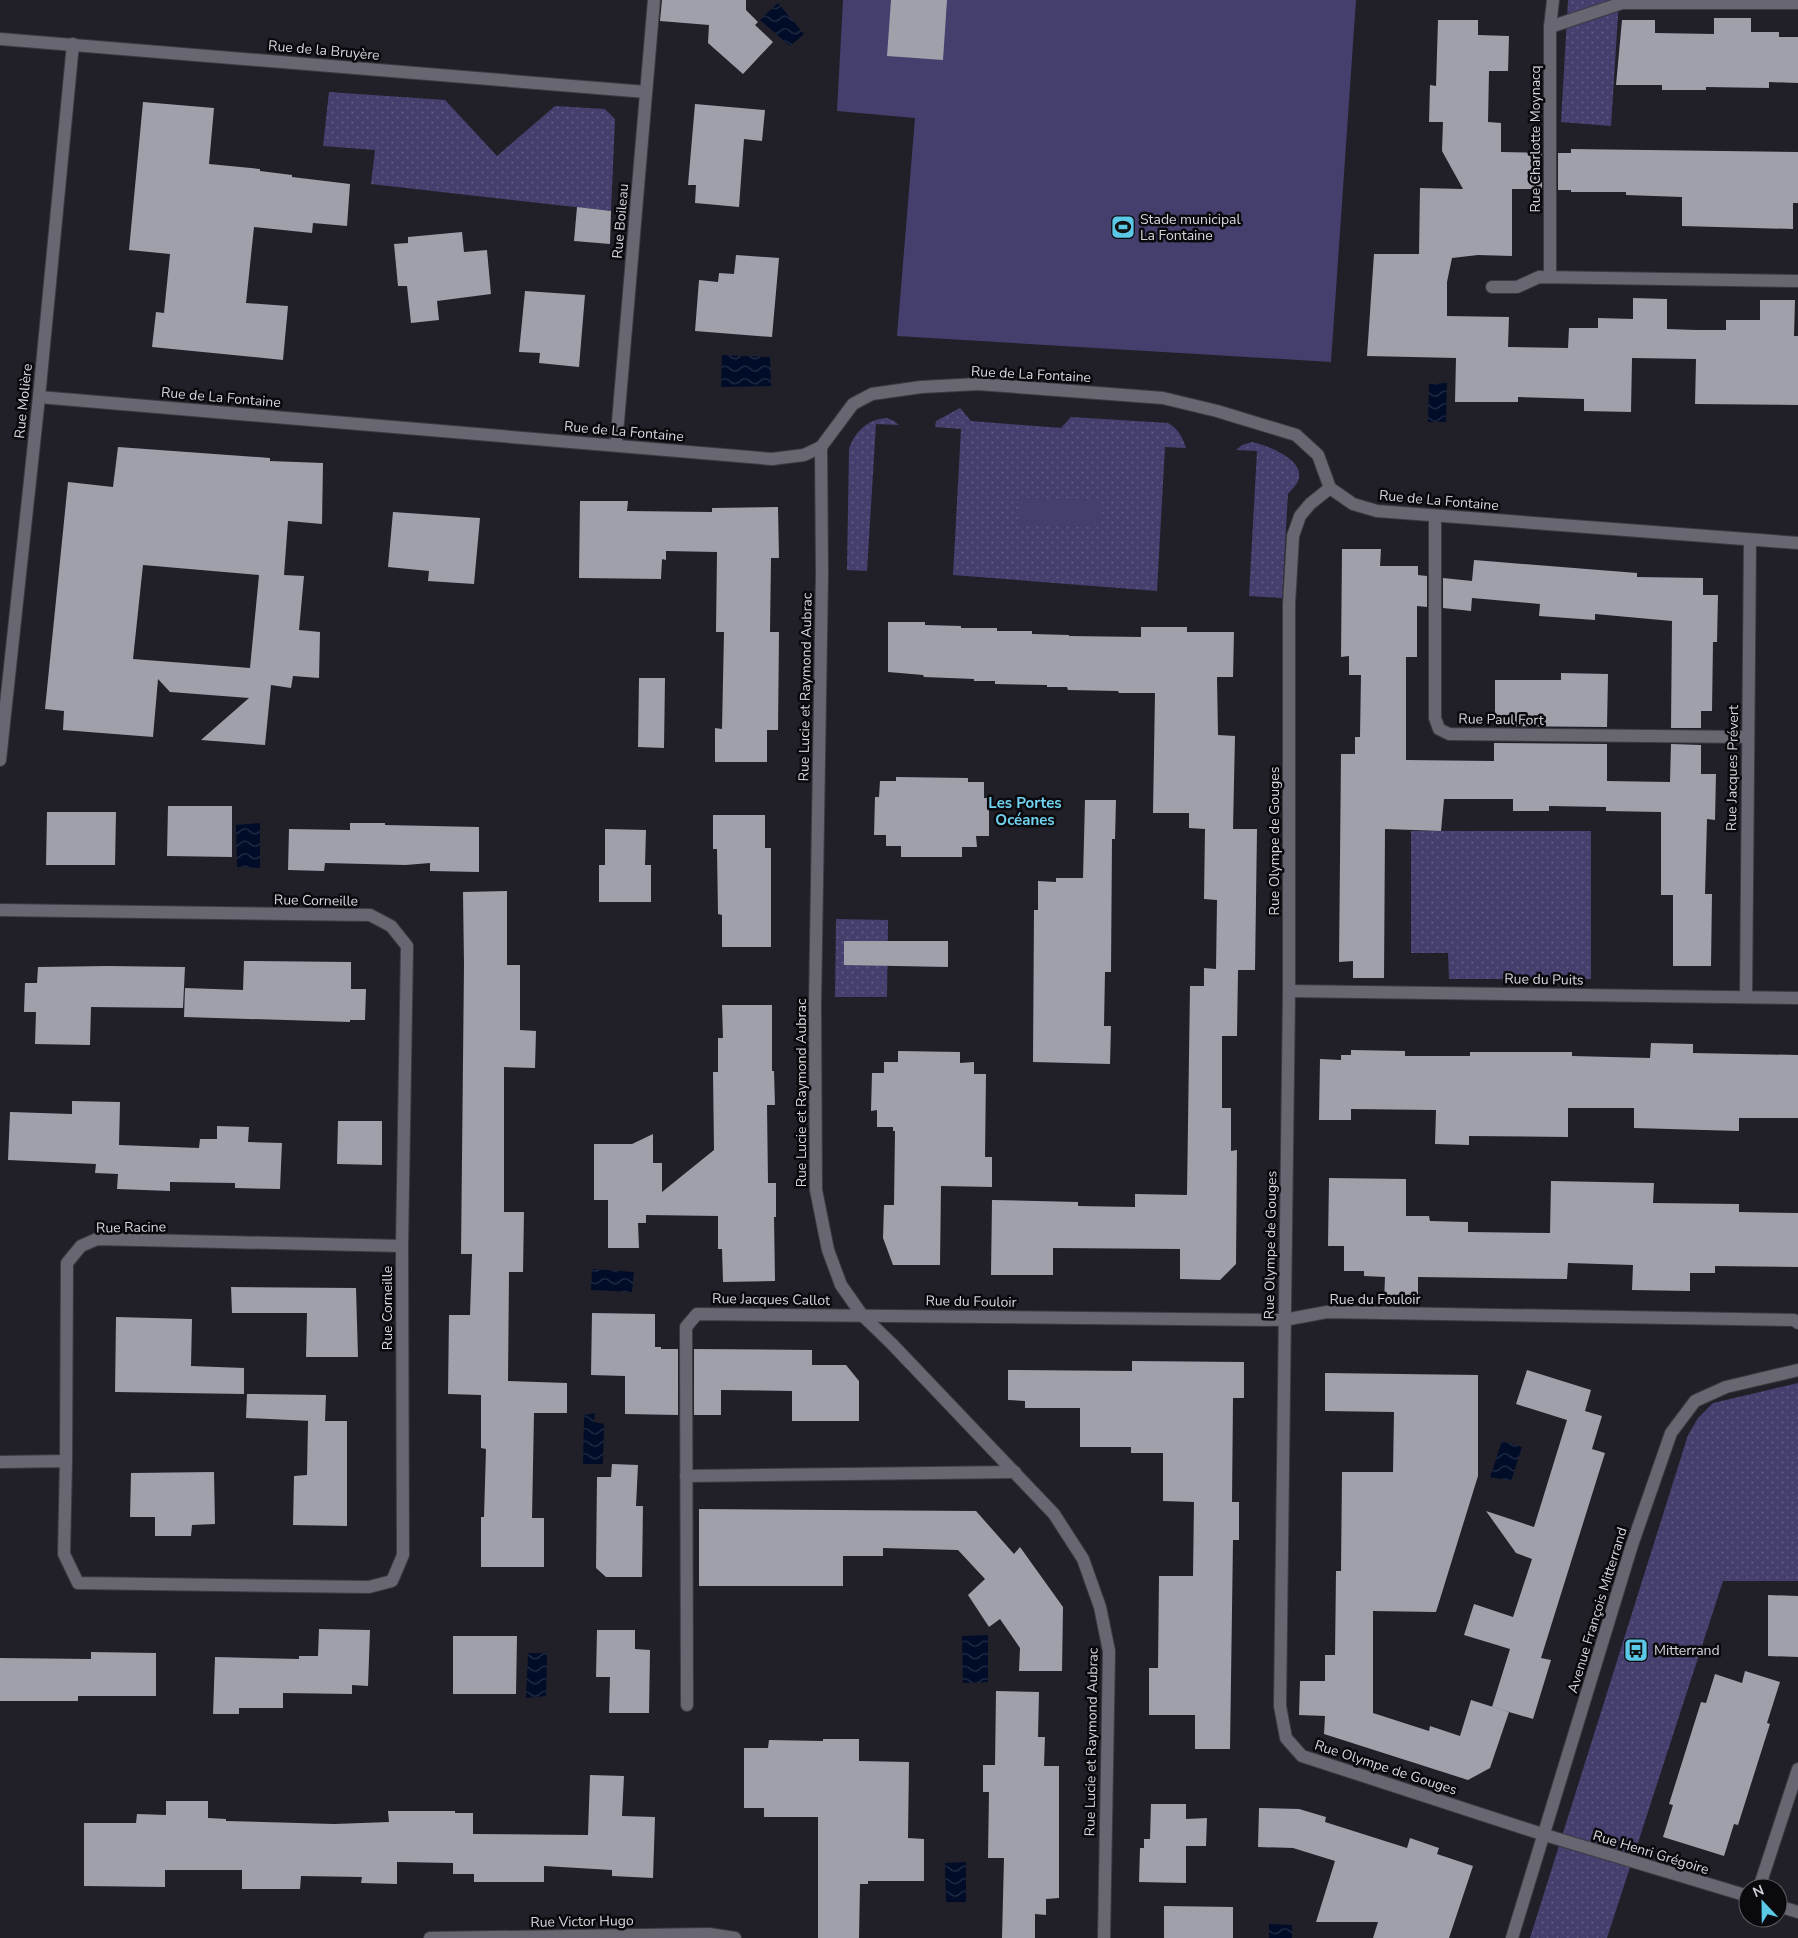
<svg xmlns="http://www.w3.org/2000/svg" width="1798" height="1938" font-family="'Nunito Sans',sans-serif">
<defs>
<pattern id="grass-dots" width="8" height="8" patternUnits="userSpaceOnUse" patternTransform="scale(1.25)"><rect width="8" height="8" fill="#443f6d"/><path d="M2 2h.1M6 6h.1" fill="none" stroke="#5e5a81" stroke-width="1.8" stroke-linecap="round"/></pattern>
<pattern id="water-waves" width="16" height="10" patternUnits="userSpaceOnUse" patternTransform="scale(1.25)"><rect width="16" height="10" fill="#000c28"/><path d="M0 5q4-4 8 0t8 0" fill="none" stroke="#242f47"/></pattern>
</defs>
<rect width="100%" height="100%" fill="#212028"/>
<!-- grass -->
<g fill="url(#grass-dots)">
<polygon points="1568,0 1619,0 1611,126 1561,122"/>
<polygon points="329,92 445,100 497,156 555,106 605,109 615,119 611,211 371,184 375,150 323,146"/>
<path d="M 960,408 L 971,421 L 1061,428 L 1071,417 L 1168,423 C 1179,430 1182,436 1186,448 L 1165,447 L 1157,591 L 953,575 L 961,429 L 935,427 L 936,421 Z"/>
<path d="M 887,418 L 894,421 L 899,425 L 876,424 L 867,571 L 847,570 L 849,449 C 855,431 868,419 887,418 Z"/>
<path d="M 1252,442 C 1266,445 1307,460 1298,481 C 1296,486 1291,490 1288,494 L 1282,598 L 1249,596 L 1257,451 L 1236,450 L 1242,445 Z"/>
<polygon points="1411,831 1591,831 1591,979 1449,979 1448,953 1411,953"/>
<polygon points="836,919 888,920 887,997 835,997"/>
<polygon points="1798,1383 1798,1581 1723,1581 1607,1938 1530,1938 1688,1435 1698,1418 1713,1403"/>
</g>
<!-- park -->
<g fill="#443f6d">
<polygon points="843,0 1356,0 1331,362 897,336 915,118 837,111"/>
<polygon points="1022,498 1101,500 1100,527 1021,524"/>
</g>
<!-- water -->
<g fill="url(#water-waves)">
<polygon points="778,3 804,34 790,46 760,20"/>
<polygon points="722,355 770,357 771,386 721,387"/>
<polygon points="1447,383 1446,422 1428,422 1429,384"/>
<polygon points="260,823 260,868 237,867 236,825"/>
<polygon points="592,1269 634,1272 632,1292 591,1290"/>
<polygon points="595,1413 594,1422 604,1424 603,1464 583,1464 584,1415"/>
<polygon points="1502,1441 1522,1447 1511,1481 1490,1477"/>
<polygon points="988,1635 988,1682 963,1683 962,1636"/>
<polygon points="528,1653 547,1653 546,1696 526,1698"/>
<polygon points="966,1862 966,1902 946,1902 945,1863"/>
<polygon points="1269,1924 1292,1925 1292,1938 1269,1938"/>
</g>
<!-- building -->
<g fill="#a0a0ab" fill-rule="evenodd">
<polygon points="662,0 746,0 746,10 758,22 755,25 773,42 743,74 708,43 709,25 660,21"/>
<polygon points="891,0 947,0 943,60 887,56"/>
<polygon points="1714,18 1751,18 1751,32 1779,32 1779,37 1798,37 1798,83 1769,82 1769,88 1706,87 1706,90 1662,90 1662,85 1616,85 1622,20 1655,20 1655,33 1714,34"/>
<polygon points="1438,20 1478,20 1478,35 1509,36 1508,71 1489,71 1488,122 1501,123 1501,152 1542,153 1542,189 1512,189 1512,256 1478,255 1452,258 1447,282 1447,316 1509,317 1508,347 1568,348 1569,328 1598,328 1598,318 1633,319 1633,298 1667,299 1667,329 1696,330 1726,330 1726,320 1760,320 1760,300 1795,300 1794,336 1798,336 1798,405 1695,404 1696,359 1632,358 1631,412 1584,411 1584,399 1518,397 1518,402 1455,402 1456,358 1367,356 1374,254 1419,254 1420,188 1463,189 1442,151 1443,122 1429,122 1430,85 1436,86"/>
<polygon points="143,102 214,108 209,164 260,169 260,171 292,175 292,177 350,184 347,226 313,223 312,233 254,227 246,303 288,306 283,360 152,347 156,312 164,313 170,254 129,250"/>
<polygon points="695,104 765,110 762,141 744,139 739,207 695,203 696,185 688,185"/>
<polygon points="1571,149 1798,152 1798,203 1793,203 1793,229 1682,226 1682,197 1626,195 1626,192 1571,192 1571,190 1558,190 1558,153 1571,153"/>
<polygon points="577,207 611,211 610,244 574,241"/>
<polygon points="462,232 464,252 487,250 491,294 437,301 439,320 411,323 407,286 398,286 394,244 408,243 408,237"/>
<polygon points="736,255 779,258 772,337 695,331 699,280 718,282 719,273 734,274"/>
<polygon points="525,291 585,295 579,367 539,363 540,353 519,352"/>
<path d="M 118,447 L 270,458 L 270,461 L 323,463 L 322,524 L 288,521 L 284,575 L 304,576 L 299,630 L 320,632 L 319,678 L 293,676 L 291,688 L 271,685 L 265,745 L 201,740 L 249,698 L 170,692 L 158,679 L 153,737 L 63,730 L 64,711 L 45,709 L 68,482 L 113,487 ZM 143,565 L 259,575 L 250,668 L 133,659 Z"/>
<polygon points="580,501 628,501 627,511 712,512 712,508 778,507 779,558 771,558 770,632 779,632 778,730 767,730 767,762 715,762 715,728 722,729 724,632 716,632 717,552 666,551 666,560 662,559 661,579 579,578"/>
<polygon points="393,512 480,518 474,584 428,581 429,571 388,567"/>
<polygon points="1342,549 1381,549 1380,566 1418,566 1418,575 1427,576 1427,607 1417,606 1417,657 1406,657 1406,760 1494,761 1494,743 1607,744 1607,781 1670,782 1671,744 1701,745 1701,774 1716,774 1715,820 1707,819 1705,894 1712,894 1711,966 1673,966 1673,895 1661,895 1661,812 1606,811 1606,807 1549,806 1549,811 1513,811 1513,799 1444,799 1441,831 1385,829 1384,978 1353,978 1353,961 1339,962 1341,754 1355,754 1355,737 1360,737 1361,675 1349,675 1349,656 1341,657"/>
<polygon points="1474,560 1637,573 1637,577 1703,578 1703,595 1718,595 1717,642 1713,642 1712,711 1701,711 1701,728 1671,728 1672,621 1595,614 1595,620 1539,616 1540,604 1472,598 1471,611 1443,608 1443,578 1472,581"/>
<polygon points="888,622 925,622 925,625 961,626 961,628 997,628 997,631 1032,631 1032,634 1069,635 1069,636 1141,637 1141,627 1187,627 1187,632 1234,632 1233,677 1217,677 1218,735 1235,736 1233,829 1257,829 1255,970 1238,970 1237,1036 1222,1036 1222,1108 1231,1108 1231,1151 1237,1150 1236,1264 1220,1280 1180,1279 1180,1249 1053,1248 1053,1275 991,1275 992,1200 1078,1202 1078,1206 1135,1207 1135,1194 1187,1195 1190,986 1204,986 1204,968 1216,969 1217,900 1204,899 1205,829 1189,828 1189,813 1153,813 1155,693 1119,693 1118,691 1068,690 1067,687 1047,687 1047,685 995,684 995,681 974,681 974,679 924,677 923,675 888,672"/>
<polygon points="1561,673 1608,674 1607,727 1495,726 1495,680 1561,680"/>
<polygon points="639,678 665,678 664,748 638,747"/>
<polygon points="896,777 968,778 968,782 984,782 984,798 989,798 989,836 976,836 977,847 962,847 962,857 901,857 901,846 886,846 886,835 874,835 875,797 879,797 880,781 896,781"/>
<polygon points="1085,800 1116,800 1115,839 1112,839 1111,972 1105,972 1104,1026 1111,1026 1110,1064 1033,1062 1034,910 1038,910 1038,881 1056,882 1056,878 1083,878"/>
<polygon points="168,806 232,806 232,857 167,856"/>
<polygon points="47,812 116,812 115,865 46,865"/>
<polygon points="713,815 765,815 765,848 771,848 771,947 722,947 722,915 718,914 717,849 713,849"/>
<polygon points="350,823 385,823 385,825 479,827 479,872 430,871 430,863 406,865 325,863 324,871 288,870 289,829 350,830"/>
<polygon points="605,829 646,830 645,865 651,865 651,902 599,902 599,865 605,865"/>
<polygon points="507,891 507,965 520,965 520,1030 536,1031 535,1068 504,1067 504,1212 524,1212 523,1272 509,1272 508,1381 567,1383 567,1413 534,1413 532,1518 544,1518 544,1567 481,1567 481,1517 484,1517 486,1449 481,1448 481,1395 448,1394 449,1315 470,1315 472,1254 461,1254 464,965 463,892"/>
<polygon points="844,941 948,941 948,967 844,965"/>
<polygon points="244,961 351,962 351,989 366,989 365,1020 350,1020 350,1022 184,1017 185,988 243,990"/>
<polygon points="108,966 185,967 183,1008 91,1007 90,1045 35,1044 36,1012 24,1012 25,983 37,983 38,967"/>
<polygon points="722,1005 772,1005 772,1071 774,1071 775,1105 767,1105 768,1183 776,1183 776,1217 774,1217 775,1281 723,1282 722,1249 718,1249 718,1216 646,1215 646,1223 638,1223 639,1248 608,1248 608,1200 594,1200 594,1144 632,1144 653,1134 653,1163 662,1163 662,1192 714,1150 713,1072 718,1072 718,1038 723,1038"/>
<polygon points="1651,1043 1693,1044 1693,1053 1798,1055 1798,1118 1739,1118 1739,1131 1634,1128 1634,1108 1568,1108 1568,1137 1469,1136 1469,1145 1435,1144 1436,1110 1351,1109 1351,1120 1319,1120 1320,1059 1341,1060 1341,1055 1351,1055 1351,1050 1405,1051 1405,1056 1470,1056 1470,1052 1572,1052 1572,1056 1650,1058"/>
<polygon points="898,1051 960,1052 960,1063 974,1062 974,1074 986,1074 985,1157 992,1157 992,1187 941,1186 940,1265 893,1265 883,1238 884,1205 894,1205 895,1131 893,1131 893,1127 877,1127 877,1110 871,1111 872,1073 884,1073 884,1062 898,1062"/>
<polygon points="72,1101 120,1102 119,1145 199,1148 200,1139 217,1139 217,1126 249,1127 248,1142 282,1143 280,1189 235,1188 235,1183 170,1182 170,1191 117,1189 118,1174 95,1173 96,1164 8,1160 10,1112 72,1114"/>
<polygon points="338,1121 382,1121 382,1165 337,1164"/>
<polygon points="1329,1178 1406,1179 1406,1216 1429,1216 1430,1221 1468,1222 1468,1232 1550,1233 1551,1181 1654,1183 1653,1203 1739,1204 1739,1212 1798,1213 1798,1267 1715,1266 1715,1273 1690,1273 1690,1291 1632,1290 1633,1265 1568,1263 1567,1279 1418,1277 1418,1303 1384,1303 1385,1277 1364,1276 1364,1271 1344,1271 1344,1246 1328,1246"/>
<polygon points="231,1287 356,1288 358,1357 306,1357 307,1313 232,1313"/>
<polygon points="592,1313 655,1314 655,1347 661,1347 661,1349 678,1349 678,1415 625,1414 625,1376 591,1375"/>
<polygon points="116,1317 192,1319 191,1366 244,1368 244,1394 115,1392"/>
<polygon points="694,1349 812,1350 812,1365 846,1365 859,1381 859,1421 792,1421 792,1391 721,1390 721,1415 694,1415"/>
<polygon points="1132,1361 1244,1362 1244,1398 1233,1398 1232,1502 1239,1502 1239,1540 1233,1540 1230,1749 1195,1749 1195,1715 1149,1715 1149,1668 1158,1668 1159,1576 1193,1576 1194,1502 1163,1501 1163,1453 1131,1453 1131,1447 1080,1447 1080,1408 1025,1408 1025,1401 1008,1400 1008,1370 1132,1371"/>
<polygon points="1527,1370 1591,1390 1585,1411 1602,1416 1592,1449 1605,1453 1541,1658 1551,1660 1533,1719 1492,1707 1510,1649 1464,1635 1474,1604 1513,1617 1532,1559 1516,1553 1486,1511 1534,1527 1567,1420 1516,1404"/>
<polygon points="1325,1373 1478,1375 1478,1476 1436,1612 1373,1611 1373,1713 1429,1731 1430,1726 1460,1736 1471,1700 1509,1712 1490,1768 1468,1780 1324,1734 1325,1716 1299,1715 1300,1681 1325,1681 1325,1655 1335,1655 1336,1571 1341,1571 1342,1472 1393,1472 1394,1412 1325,1411"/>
<polygon points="247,1394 326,1395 325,1421 347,1421 347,1526 293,1525 294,1476 307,1475 308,1421 311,1421 246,1418"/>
<polygon points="612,1464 638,1465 636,1506 643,1506 642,1577 606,1577 596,1568 597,1477 611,1477"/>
<polygon points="214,1472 215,1524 192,1525 191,1536 155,1536 155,1517 130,1517 131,1473"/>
<polygon points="699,1509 976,1511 1014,1554 1020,1547 1063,1607 1062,1671 1019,1671 1020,1648 1000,1619 989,1627 968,1595 985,1579 958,1550 883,1548 883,1556 843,1556 843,1586 699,1586"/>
<polygon points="1768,1595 1798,1596 1798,1657 1768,1656"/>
<polygon points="319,1629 370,1630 368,1686 352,1685 352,1694 283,1693 283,1708 239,1708 239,1714 213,1714 215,1657 299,1659 299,1656 318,1656"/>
<polygon points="597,1630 635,1630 635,1649 650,1650 649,1713 609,1713 610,1677 596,1677"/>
<polygon points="453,1636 517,1636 516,1694 453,1694"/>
<polygon points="91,1652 156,1653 156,1696 78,1696 78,1701 0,1701 0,1658 91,1659"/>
<polygon points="1745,1671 1780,1682 1767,1723 1770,1724 1738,1825 1734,1824 1724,1856 1663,1837 1673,1805 1669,1804 1701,1702 1706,1703 1715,1674 1742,1683"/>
<polygon points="996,1691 1039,1692 1038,1737 1045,1737 1044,1766 1059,1766 1059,1898 1046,1899 1046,1915 1035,1914 1035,1938 1002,1938 1004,1858 988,1858 989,1792 983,1792 983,1765 995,1765"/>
<polygon points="823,1739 859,1739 859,1761 909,1762 908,1838 924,1839 924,1881 868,1881 868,1884 860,1884 859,1938 818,1938 818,1817 764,1817 764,1808 744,1808 744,1748 768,1748 769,1740 823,1741"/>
<polygon points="590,1775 624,1776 622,1816 655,1817 653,1878 612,1876 612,1870 544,1866 544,1882 474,1882 474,1874 453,1874 453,1863 397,1862 397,1884 361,1883 362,1877 301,1876 300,1889 242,1889 242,1870 165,1870 165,1887 84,1886 84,1823 136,1823 137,1814 166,1815 166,1801 208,1801 208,1818 226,1819 226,1821 334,1824 389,1822 388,1811 455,1811 455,1813 473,1813 473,1834 588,1835"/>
<polygon points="1151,1804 1186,1804 1186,1819 1207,1818 1206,1846 1186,1846 1186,1883 1139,1882 1140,1848 1144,1848 1144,1839 1150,1839"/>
<polygon points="1259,1808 1299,1809 1326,1817 1325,1822 1407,1848 1410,1838 1439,1848 1437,1854 1473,1866 1449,1938 1373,1938 1378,1922 1316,1922 1335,1861 1293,1848 1258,1847"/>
<polygon points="1164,1906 1233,1907 1233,1938 1164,1938"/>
</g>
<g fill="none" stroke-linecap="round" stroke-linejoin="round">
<!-- street casing -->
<g stroke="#3b3b42" stroke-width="14">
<g id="street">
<polyline points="1550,27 1622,3 1798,3"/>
<polyline points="0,39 646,92"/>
<polyline points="1550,277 1550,27 1553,0"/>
<polyline points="1492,287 1517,287 1539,277 1798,281"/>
<polyline points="39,397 772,459 804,455 821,447 853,404 872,394 921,387 978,384 1163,398 1217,411 1296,435 1318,455 1330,488 1353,504 1377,511 1798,543"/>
<polyline points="616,445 654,0"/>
<polyline points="821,447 822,574 815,1005 816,1190 828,1250 841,1285 862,1315 892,1344 1054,1514 1083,1559 1100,1607 1109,1651 1104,1938"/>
<polyline points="1330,488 1310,504 1300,516 1293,536 1289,604 1289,991 1280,1706 1286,1738 1302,1756 1545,1835 1748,1896"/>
<polyline points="1435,516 1435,718 1439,729 1449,734 1748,737"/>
<polyline points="0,760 39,397 73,44"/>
<polyline points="0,910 370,915 391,926 407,946 402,1246 403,1555 392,1581 369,1587 78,1583 64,1554 66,1461 0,1462"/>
<polyline points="1289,991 1798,998"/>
<polyline points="1746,997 1750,540"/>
<polyline points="66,1461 67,1263 81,1246 97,1239 402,1246"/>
<polyline points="686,1476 1015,1472"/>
<polyline points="687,1705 686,1327 697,1314 1284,1320 1327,1312 1794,1320 1798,1323"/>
<polyline points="1759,1888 1798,1769"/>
<polyline points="1778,1906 1798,1912"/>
<polyline points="430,1938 709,1934 735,1938"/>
<polyline points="1512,1938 1632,1545 1671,1433 1695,1401 1726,1387 1798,1370"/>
</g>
</g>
<!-- street -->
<use href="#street" stroke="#686771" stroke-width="12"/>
</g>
<!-- icons -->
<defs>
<g id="stadium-square" transform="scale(1.25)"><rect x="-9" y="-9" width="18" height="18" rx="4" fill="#5bc8e6" stroke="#0a0a0e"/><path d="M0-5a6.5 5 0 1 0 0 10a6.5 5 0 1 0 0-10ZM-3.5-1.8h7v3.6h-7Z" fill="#111"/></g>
<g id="bus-square" transform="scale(1.25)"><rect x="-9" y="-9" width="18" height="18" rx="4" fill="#5bc8e6" stroke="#0a0a0e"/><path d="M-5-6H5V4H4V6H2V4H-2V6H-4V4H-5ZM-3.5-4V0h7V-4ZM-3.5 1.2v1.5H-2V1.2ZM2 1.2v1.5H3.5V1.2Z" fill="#111"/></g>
</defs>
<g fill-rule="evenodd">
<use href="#stadium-square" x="1123" y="227"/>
<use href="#bus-square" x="1636" y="1650"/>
</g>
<g text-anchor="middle" stroke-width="5" stroke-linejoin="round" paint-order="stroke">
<!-- street labels -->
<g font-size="14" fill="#d7d6dc" stroke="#0a0a0e">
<text transform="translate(324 50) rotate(5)" y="5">Rue de la Bruyère</text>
<text transform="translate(1535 139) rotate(-90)" y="5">Rue Charlotte Moynacq</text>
<text transform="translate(620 221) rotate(-85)" y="5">Rue Boileau</text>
<text transform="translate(1031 374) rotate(3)" y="5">Rue de La Fontaine</text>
<text transform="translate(221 397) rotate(5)" y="5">Rue de La Fontaine</text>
<text transform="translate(23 401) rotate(-84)" y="5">Rue Molière</text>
<text transform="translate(624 431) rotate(5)" y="5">Rue de La Fontaine</text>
<text transform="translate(1439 500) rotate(5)" y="5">Rue de La Fontaine</text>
<text transform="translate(805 687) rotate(-89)" y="5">Rue Lucie et Raymond Aubrac</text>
<text transform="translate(1501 719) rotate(1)" y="5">Rue Paul Fort</text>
<text transform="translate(1732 768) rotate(-89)" y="5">Rue Jacques Prévert</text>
<text transform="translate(1274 841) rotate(-90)" y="5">Rue Olympe de Gouges</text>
<text transform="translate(316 900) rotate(1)" y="5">Rue Corneille</text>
<text transform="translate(1544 979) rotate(1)" y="5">Rue du Puits</text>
<text transform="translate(801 1093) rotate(-90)" y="5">Rue Lucie et Raymond Aubrac</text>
<text transform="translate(131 1227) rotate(-1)" y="5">Rue Racine</text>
<text transform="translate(1270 1245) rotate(-89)" y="5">Rue Olympe de Gouges</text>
<text transform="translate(771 1299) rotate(1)" y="5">Rue Jacques Callot</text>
<text x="1375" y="1304">Rue du Fouloir</text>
<text transform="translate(971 1301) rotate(1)" y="5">Rue du Fouloir</text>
<text transform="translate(387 1308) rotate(-90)" y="5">Rue Corneille</text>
<text transform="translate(1597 1610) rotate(-73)" y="5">Avenue François Mitterrand</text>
<text transform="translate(1091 1742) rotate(-89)" y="5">Rue Lucie et Raymond Aubrac</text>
<text transform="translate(1386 1767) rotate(18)" y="5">Rue Olympe de Gouges</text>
<text transform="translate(1651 1852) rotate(17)" y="5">Rue Henri Grégoire</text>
<text transform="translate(582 1921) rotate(-1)" y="5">Rue Victor Hugo</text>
</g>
<!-- poi labels -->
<g font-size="14" fill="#d7d6dc" stroke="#0a0a0e" text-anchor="start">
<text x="1140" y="224">Stade municipal<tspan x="1140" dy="16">La Fontaine</tspan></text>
<text x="1654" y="1655">Mitterrand</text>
</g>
<!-- neighbourhood labels -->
<g font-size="15" font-weight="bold" fill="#71d3ef" stroke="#0a0a0e">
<text x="1025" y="808">Les Portes<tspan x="1025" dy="17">Océanes</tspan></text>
</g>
</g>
<!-- north arrow -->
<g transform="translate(1763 1903) rotate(338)"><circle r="24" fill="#0a0a0e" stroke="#5c5c60"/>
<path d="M0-4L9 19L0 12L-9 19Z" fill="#5bc8e6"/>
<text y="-8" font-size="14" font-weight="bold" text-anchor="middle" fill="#d7d6dc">N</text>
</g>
</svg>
